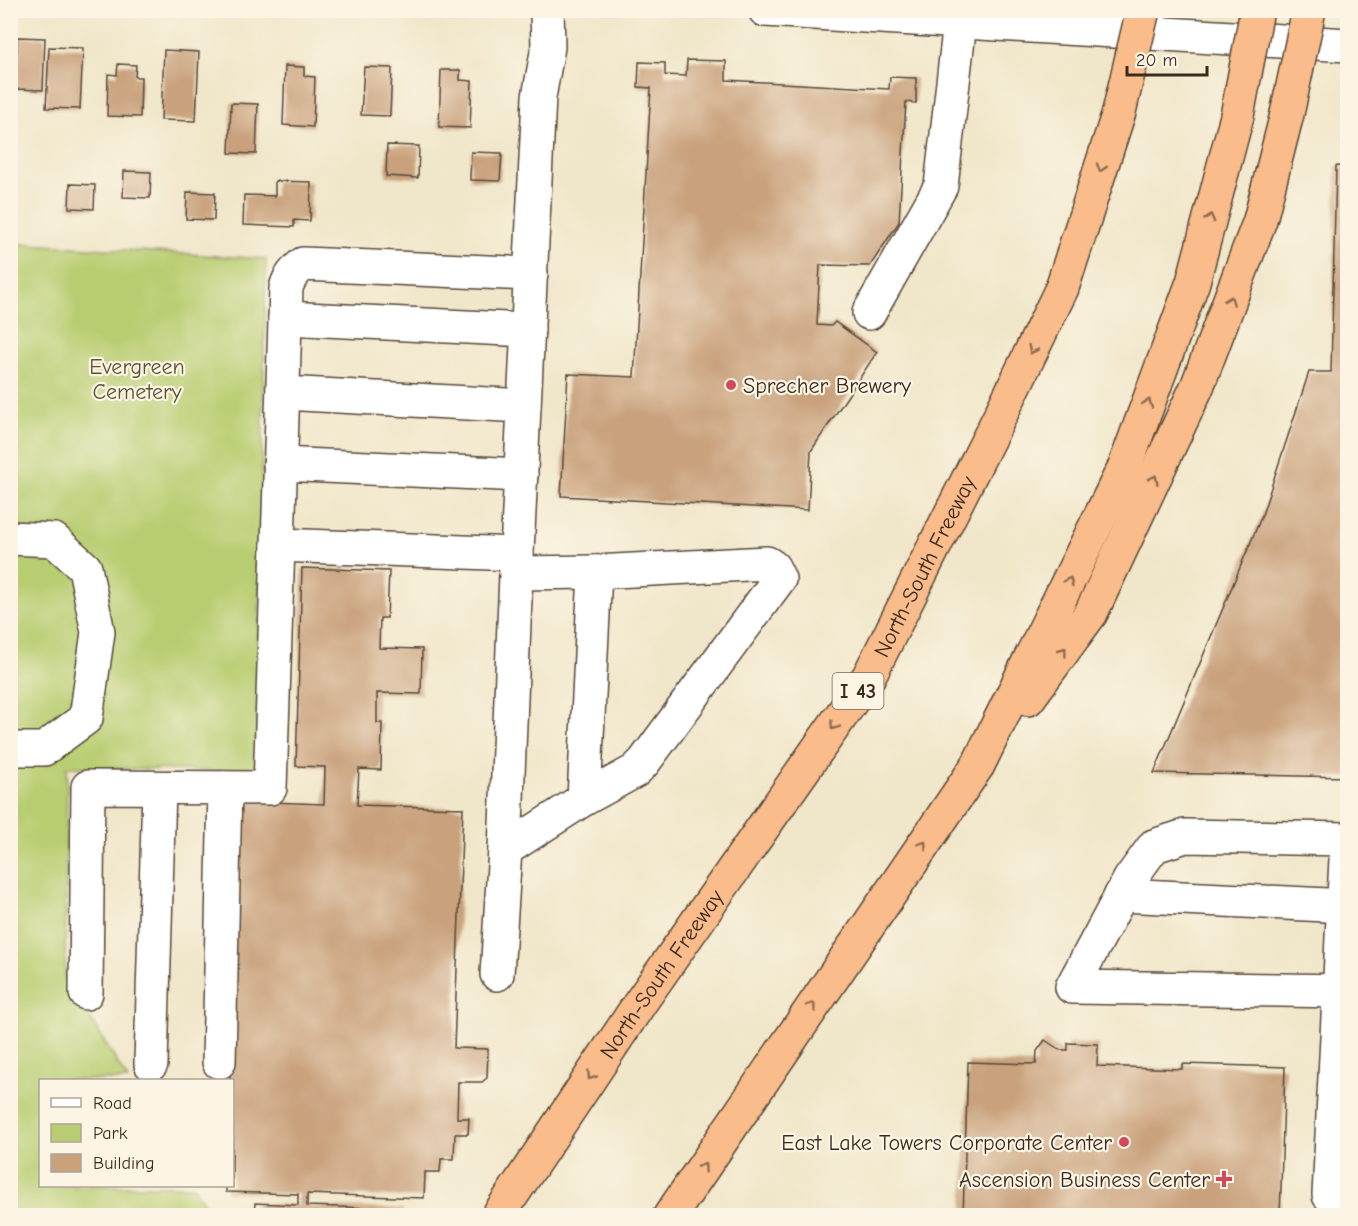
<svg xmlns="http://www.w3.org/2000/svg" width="1358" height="1226" font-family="'Comic Neue',sans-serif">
<rect width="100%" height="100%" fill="#fcf5e5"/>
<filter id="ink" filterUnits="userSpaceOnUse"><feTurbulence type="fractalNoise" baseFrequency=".0167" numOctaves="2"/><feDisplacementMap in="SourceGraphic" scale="12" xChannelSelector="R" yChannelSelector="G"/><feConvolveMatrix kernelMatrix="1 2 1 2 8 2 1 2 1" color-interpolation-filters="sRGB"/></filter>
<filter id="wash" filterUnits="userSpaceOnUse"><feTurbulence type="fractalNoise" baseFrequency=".008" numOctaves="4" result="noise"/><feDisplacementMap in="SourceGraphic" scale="24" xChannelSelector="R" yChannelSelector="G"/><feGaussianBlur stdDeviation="1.35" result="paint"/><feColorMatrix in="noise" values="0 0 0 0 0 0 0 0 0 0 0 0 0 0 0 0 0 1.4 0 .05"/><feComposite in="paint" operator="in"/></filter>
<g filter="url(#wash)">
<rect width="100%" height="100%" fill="#f0e6c9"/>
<!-- green -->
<polygon fill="#b8cd71" stroke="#7a7c48" stroke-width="1.5" points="10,243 266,259 256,772 67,767 65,978 128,1080 40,1080 40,1186 193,1186 212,1215 11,1215"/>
<g id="blocks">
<!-- building -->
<g fill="#c9a17b">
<polygon points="17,37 45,38 43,90 15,89 16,72 10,72 10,50 17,51"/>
<polygon points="49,47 83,48 80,109 46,108"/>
<polygon points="164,50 199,52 196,121 161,120"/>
<polygon points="687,60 726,61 726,80 889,89 890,77 916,78 916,103 906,102 899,222 870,266 820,265 817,325 831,326 835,322 877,352 811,451 808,510 561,496 568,374 634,377 651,88 638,87 639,62 665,63 665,75 686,76"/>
<polygon points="118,64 136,65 135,77 141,77 140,117 107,116 108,74 117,75"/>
<polygon points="285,66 304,67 304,76 315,77 313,127 283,125"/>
<polygon points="364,67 392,68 390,116 361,115"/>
<polygon points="441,70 460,70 460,80 472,81 470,128 439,127"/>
<polygon points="231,103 258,104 256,154 229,153"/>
<polygon points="387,145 419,146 418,178 386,176"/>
<polygon points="471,152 502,153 500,181 470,180"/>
<polygon points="1336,166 1348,167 1348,777 1154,773 1262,515 1309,372 1331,372"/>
<polygon points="124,171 151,172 150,198 123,197"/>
<polygon points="275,181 311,182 310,221 294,220 294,227 243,225 244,195 275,196"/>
<polygon points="70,184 95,185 94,209 69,208"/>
<polygon points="187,192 215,193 214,220 186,219"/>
<polygon points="302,568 389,571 387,618 380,618 379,648 422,649 421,694 377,693 377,723 382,723 381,770 359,769 357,805 463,808 454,1048 488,1049 487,1078 482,1082 458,1082 457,1118 469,1118 468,1134 455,1134 454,1159 441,1159 440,1172 425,1172 424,1198 307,1194 307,1206 403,1209 403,1216 254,1216 255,1203 298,1205 298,1194 226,1192 226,1186 232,1186 232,1080 230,1080 239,801 324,804 325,767 296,766"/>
<polygon points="1045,1040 1060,1050 1068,1050 1068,1043 1098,1044 1097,1066 1182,1069 1182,1064 1285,1067 1280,1216 963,1216 968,1062 1036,1064 1037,1051"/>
</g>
</g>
</g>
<g filter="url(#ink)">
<use href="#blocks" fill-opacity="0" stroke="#564638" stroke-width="1.5"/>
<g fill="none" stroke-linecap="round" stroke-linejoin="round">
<!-- minor casing -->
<g stroke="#564638" stroke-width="36">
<g id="minor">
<polyline points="765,10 1348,45"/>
<polyline points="869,313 941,186 960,22"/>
<polyline points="285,318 528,330"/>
<polyline points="283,393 524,406"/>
<polyline points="280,464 521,475"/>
<polyline points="10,538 54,540 85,568 98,632 86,718 44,749 10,749"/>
<path d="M 278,545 L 286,288 C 289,277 295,271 303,264 L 531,274"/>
<polyline points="584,799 635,771 644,762 779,579 773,567 767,563 595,572"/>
<polyline points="1347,839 1329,1195 1348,1214"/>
<polyline points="1348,839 1185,836 1154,846 1130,879 1072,987 1348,991"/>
<polyline points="505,850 516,573"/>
<polyline points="1121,895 1348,906"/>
<polyline points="497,974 505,850 584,799 595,572 516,573 539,97 548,47 547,10"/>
<polyline points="86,993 88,787 270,788 278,545 517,554"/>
<polyline points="219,1062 225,788"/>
<polyline points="151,1064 159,788"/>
</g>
</g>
<!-- highway casing -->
<g stroke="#564638" stroke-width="36">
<g id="highway">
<polyline points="1028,699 1091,613 1197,387 1260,220 1287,114"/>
<path id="s1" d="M 498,1216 L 640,1003 L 869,676 L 998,420 L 1062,288 L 1119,112"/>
<polyline points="670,1216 978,765 1125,466 1193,282 1237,116"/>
</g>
</g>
<!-- minor -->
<use href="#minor" stroke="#fff" stroke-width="33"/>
<!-- highway -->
<use href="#highway" stroke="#f9bc8a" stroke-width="33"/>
<!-- highway-bridge casing -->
<g stroke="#564638" stroke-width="36" stroke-linecap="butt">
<g id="highway-bridge">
<polyline points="1119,112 1143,10"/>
<polyline points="1287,114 1309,10"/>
<polyline points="1237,116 1257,10"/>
</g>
</g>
<!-- highway-bridge -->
<use href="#highway-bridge" stroke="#f9bc8a" stroke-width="33"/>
</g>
<!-- one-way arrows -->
<defs><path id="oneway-chevron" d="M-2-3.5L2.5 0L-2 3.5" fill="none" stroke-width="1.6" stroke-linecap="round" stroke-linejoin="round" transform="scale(1.5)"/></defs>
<g stroke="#906c4f">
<use href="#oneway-chevron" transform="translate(1101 168) rotate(108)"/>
<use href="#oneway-chevron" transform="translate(1210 218) rotate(-75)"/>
<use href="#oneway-chevron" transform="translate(1230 300) rotate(-69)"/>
<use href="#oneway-chevron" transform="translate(1032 350) rotate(116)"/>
<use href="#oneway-chevron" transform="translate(1148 403) rotate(-70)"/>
<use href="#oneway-chevron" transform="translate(1154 479) rotate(-65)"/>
<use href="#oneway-chevron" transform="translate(1069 581) rotate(-64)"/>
<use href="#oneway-chevron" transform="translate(1063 651) rotate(-53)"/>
<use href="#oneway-chevron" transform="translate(834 726) rotate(125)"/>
<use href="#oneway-chevron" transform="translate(923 845) rotate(-55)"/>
<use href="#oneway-chevron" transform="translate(812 1006) rotate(-55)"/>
<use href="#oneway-chevron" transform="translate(591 1076) rotate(124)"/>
<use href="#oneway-chevron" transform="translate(703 1167) rotate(-56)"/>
</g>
</g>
<!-- markers -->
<g fill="#d1495b" stroke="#fcf5e5" stroke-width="2">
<circle cx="731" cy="385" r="6"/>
<circle cx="1124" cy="1142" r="6"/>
<path d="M1221 1170h6v6h6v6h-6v6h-6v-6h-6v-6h6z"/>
</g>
<g text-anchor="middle" stroke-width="4.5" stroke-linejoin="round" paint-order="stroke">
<!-- shield labels -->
<rect fill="#fcf5e5" stroke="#75675a" stroke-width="1.5" x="832.5" y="673" width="51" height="36" rx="4.5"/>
<g font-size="21" font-weight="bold" fill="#3b2a1e">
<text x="858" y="698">I 43</text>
</g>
<!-- park labels -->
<g font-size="22" fill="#5a5333" stroke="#fcf5e5">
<text x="137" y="374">Evergreen<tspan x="137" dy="25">Cemetery</tspan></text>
</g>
<!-- poi labels -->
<g font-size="22" fill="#3b2a1e" stroke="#fcf5e5" text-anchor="end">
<text x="743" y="393" text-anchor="start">Sprecher Brewery</text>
<text x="1112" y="1150">East Lake Towers Corporate Center</text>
<text x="1210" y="1187">Ascension Business Center</text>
</g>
<!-- street labels -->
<g font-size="22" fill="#3b2a1e" stroke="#fcf5e5">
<text dy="8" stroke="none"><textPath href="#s1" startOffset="778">North-South Freeway</textPath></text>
<text dy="8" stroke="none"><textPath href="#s1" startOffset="292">North-South Freeway</textPath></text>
</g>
</g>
<!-- margin -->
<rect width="1358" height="1226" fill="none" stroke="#fcf5e5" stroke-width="36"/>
<!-- legend -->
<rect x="39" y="1079" width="195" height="108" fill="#fcf5e5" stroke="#afa495" stroke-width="1.5"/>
<rect x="51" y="1098" width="30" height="9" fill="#ffffff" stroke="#afa495" stroke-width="1.5"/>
<text x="93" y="1109" font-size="18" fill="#3b2a1e">Road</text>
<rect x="51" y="1124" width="30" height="18" fill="#b8cd71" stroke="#afa495" stroke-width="1.5"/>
<text x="93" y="1139" font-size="18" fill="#3b2a1e">Park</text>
<rect x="51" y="1154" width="30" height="18" fill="#c9a17b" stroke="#afa495" stroke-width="1.5"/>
<text x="93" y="1169" font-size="18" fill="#3b2a1e">Building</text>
<!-- scale -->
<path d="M1127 66v9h80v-9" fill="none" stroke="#3b2a1e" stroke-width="3"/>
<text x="1136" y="66" font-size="18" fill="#3b2a1e" stroke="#fcf5e5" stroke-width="4.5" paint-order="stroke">20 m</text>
</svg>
